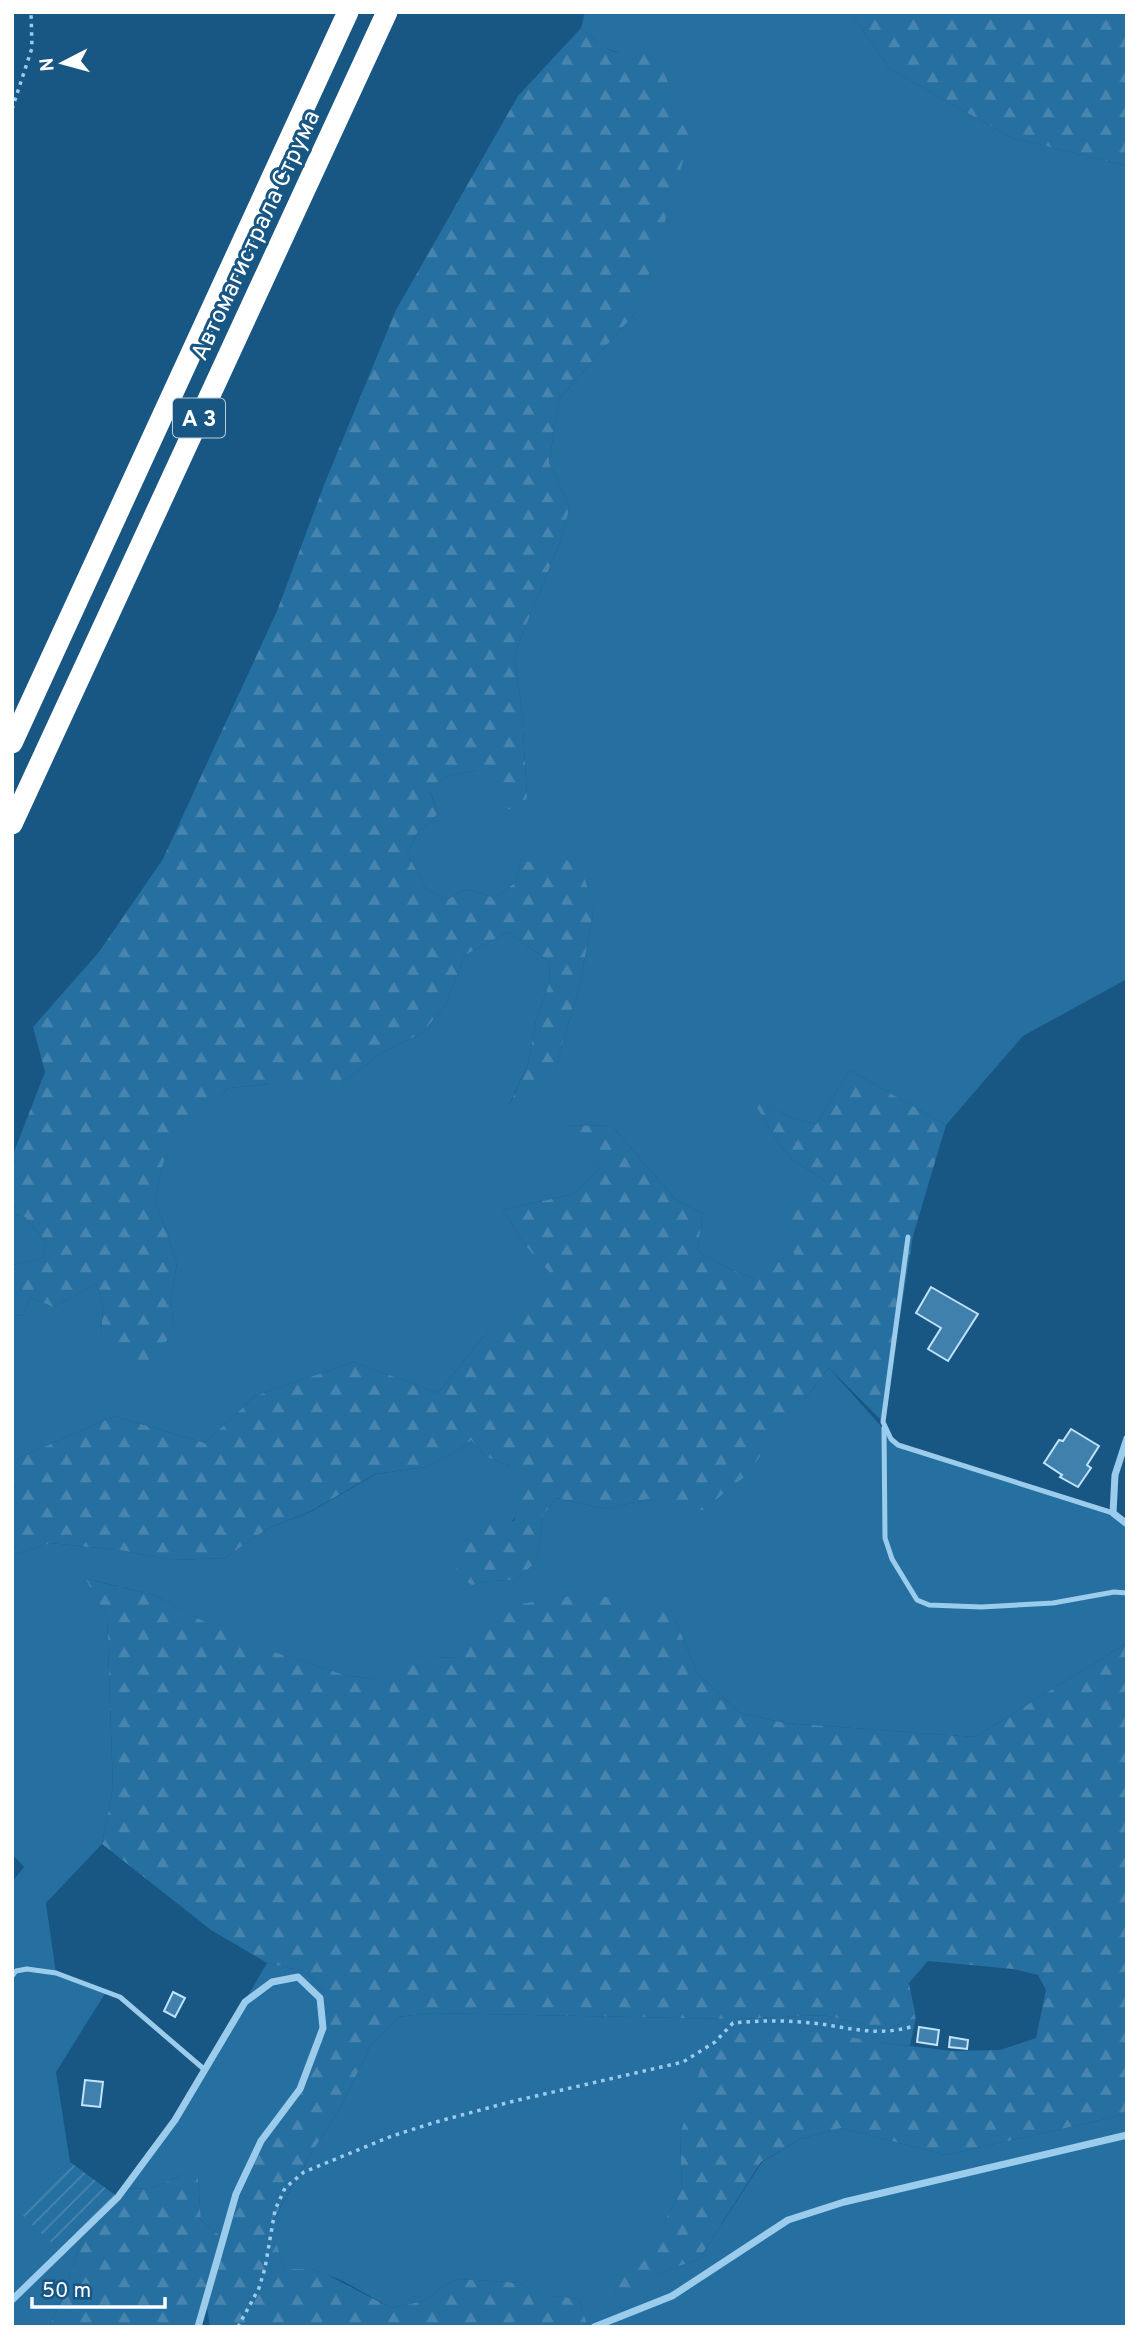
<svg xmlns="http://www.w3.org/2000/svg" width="1139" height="2339" font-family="Overpass,sans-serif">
<defs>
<pattern id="forest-firs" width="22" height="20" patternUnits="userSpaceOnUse" patternTransform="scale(1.75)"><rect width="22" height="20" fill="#266fa1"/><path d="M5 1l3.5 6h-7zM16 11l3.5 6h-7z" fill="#4785af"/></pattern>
<pattern id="garden-furrows" width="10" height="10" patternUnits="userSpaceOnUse" patternTransform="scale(1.75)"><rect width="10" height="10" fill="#266fa1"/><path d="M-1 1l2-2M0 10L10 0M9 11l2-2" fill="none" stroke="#4785af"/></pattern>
</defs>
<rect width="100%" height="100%" fill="#185683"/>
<!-- grass -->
<g fill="#266fa1">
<polygon points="585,12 850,12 890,69 1010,137 1127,166 1127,979 1023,1036 946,1125 850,1070 816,1124 791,1118 749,1094 779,1144 793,1160 826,1181 796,1259 756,1279 732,1270 697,1251 703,1214 675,1199 612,1126 563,1125 599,1169 573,1194 503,1210 525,1245 553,1275 482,1338 438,1393 354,1362 255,1396 205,1443 114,1416 12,1461 12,1315 23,1316 30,1297 53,1307 97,1284 103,1308 101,1333 174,1330 171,1301 177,1263 155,1199 165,1156 198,1115 229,1088 270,1084 340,1084 385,1051 422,1033 445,1006 465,955 508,932 550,962 549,984 536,1020 528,1064 509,1105 556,1066 580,984 594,909 519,862 517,881 495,898 466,889 448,899 427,890 407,853 417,833 438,814 430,791 445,777 476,770 527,798 522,712 514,655 560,542 570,507 549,463 559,399 638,310 628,56 603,47 581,28"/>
<polygon points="12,1214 25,1217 46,1242 43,1258 12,1265"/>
<path d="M 829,1368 L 898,1445 L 1113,1513 L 1127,1524 L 1127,1643 L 975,1737 L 785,1723 L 740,1713 L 698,1674 L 673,1615 L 497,1626 L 464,1658 L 414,1657 L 389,1696 L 372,1678 L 348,1676 L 242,1642 L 154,1595 L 87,1579 L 107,1618 L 113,1788 L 102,1844 L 46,1903 L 56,1973 L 106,1992 L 56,2072 L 70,2162 L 17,2209 L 85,2230 L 61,2301 L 49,2327 L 12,2327 L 12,1977 L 16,1971 L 12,1964 L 12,1882 L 24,1867 L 12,1854 L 12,1555 L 51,1543 L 126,1551 L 170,1560 L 225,1558 L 267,1529 L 312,1511 L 376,1474 L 425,1467 L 460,1449 L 471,1440 L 487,1457 L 508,1465 C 512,1472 519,1482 521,1490 C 529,1521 487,1541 467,1556 L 472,1585 L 490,1581 L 516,1580 L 537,1561 L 543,1515 L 556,1498 L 606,1509 L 648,1499 L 703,1509 C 748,1464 791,1419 829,1368 Z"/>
<polygon points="267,1963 304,1971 324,1992 323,2028 297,2092 223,2238 201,2220 198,2179 189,2170 182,2175 150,2189 125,2188 175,2120"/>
<polygon points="430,2013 734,2019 823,2015 886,2029 916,2018 910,2046 877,2042 680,2135 682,2189 643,2263 617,2280 615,2300 654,2275 699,2259 762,2162 800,2139 841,2128 946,2155 1127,2114 1127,2327 588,2327 579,2299 556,2296 539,2298 520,2283 459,2279 445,2285 424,2301 391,2308 343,2281 312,2269 285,2269 270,2226 309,2157 340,2108 371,2045 398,2017"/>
</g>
<!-- forest -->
<g fill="url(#forest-firs)">
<polygon points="850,12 1127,12 1127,166 1010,137 890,69"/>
<path d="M 581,28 C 609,53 617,58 655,50 L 690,138 L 638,310 L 559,399 L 549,463 L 570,507 L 560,542 L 514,655 L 522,712 L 527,797 L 522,809 L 506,809 L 476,770 L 445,777 L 430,792 L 438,814 L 417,833 L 407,853 L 427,890 L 448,899 L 466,889 L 495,898 L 517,881 L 519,862 L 567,860 L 583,873 L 594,909 L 580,984 L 556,1066 L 538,1102 L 509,1106 L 528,1064 L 536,1020 L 549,984 L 550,962 L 508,932 L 465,955 L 445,1006 L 422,1033 L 385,1051 L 340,1084 L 270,1084 L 229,1088 L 204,1110 L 165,1156 L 155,1199 L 177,1263 L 171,1301 L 174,1330 L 151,1364 L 135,1367 L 118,1356 L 101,1333 L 103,1308 L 97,1284 L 53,1307 L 30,1297 L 23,1316 L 12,1315 L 12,1265 L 43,1258 L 46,1242 L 25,1217 L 12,1214 L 12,1157 L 45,1072 L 33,1027 L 99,952 L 163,859 L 277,611 L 324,485 L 396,310 L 518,96 Z"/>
<path d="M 850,1070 L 946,1125 L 913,1236 L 883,1422 L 829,1368 L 744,1477 L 703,1510 L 648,1499 L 606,1509 L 556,1498 L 543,1515 L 537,1561 L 516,1580 L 490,1581 L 472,1585 L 456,1575 L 457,1563 L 467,1556 L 460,1544 L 469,1526 L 514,1521 C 526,1493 521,1490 508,1465 L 487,1457 L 471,1440 L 460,1449 L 425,1467 L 375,1474 L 311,1511 L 267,1529 L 225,1558 L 170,1560 L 126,1551 L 51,1543 L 12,1555 L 12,1461 L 114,1416 L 205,1443 L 255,1396 L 354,1362 L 438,1393 L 482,1338 L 552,1275 L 525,1245 L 503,1210 L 573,1194 L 599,1169 L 562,1125 L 612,1126 L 675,1199 L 703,1214 L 697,1251 L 732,1270 L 756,1279 L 771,1247 L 795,1259 L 787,1216 L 826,1181 L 793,1160 L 779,1144 L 748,1093 L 791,1118 L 816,1124 Z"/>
<polygon points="86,1579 154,1595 243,1642 348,1676 372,1678 389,1695 394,1662 414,1657 464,1658 465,1638 497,1626 501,1607 591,1593 673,1615 698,1674 740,1713 785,1723 975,1737 1127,1643 1127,1777 1125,1780 1127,1783 1127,2114 946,2155 841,2128 800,2139 761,2162 699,2259 654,2275 641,2299 615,2300 616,2280 643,2262 682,2189 680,2135 704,2058 734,2026 795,2027 877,2042 952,2051 1000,2050 1036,2038 1046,1990 1038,1975 1013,1969 928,1961 909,1983 916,2018 886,2029 823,2015 734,2019 430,2013 398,2017 371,2045 340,2108 309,2157 270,2225 285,2269 312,2269 326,2274 391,2308 424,2301 445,2285 459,2279 520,2283 539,2297 556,2296 579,2299 588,2327 514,2325 509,2327 210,2327 206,2301 198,2327 49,2327 61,2301 85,2230 125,2188 150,2189 182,2175 189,2169 196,2171 198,2179 201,2220 223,2238 234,2201 261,2141 300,2089 323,2028 324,1992 304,1971 267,1963 211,1930 102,1844 113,1788 107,1618"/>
</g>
<!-- garden -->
<polygon fill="url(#garden-furrows)" points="70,2162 118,2197 61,2252 16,2209"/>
<!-- building -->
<g fill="#4080ad" stroke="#c1e2f9" stroke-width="2">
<polygon points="931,1287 978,1314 948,1361 928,1349 941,1328 916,1313"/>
<polygon points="1071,1429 1099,1446 1087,1465 1091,1468 1078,1487 1060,1477 1062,1475 1044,1463 1059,1440 1063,1441"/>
<polygon points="173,1992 185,1998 175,2017 164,2011"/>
<polygon points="919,2027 939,2030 937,2045 917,2042"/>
<polygon points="950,2037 968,2040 967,2049 949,2047"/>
<polygon points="85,2080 103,2082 100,2107 82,2105"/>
</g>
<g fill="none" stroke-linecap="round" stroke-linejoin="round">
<!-- path -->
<g stroke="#9cccec" stroke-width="3.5" stroke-dasharray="3.5 5" stroke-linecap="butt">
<polyline points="12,109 32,48 31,12"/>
<path d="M 238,2327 L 259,2288 L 265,2268 L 275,2210 L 285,2188 L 304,2172 L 392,2136 L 436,2122 L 510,2102 L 683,2062 L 715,2042 L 733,2023 C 755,2021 778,2020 800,2022 C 841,2024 872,2039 914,2026"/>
</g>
<!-- lane -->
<g stroke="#9cccec" stroke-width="5">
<polyline points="908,1237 883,1422 891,1439 898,1445 1113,1513"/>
<polyline points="884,1428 885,1538 892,1559 917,1600 929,1605 981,1607 1053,1603 1114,1592 1127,1593"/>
<polyline points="12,1976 16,1971 27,1969 56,1973 120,1997 205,2070"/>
</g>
<!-- street -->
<g stroke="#9cccec" stroke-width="7">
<polyline points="1127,1438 1115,1475 1113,1513 1127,1524"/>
<polyline points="12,2300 118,2197 175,2120 245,2002 272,1982 298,1977 320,1998 323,2028 300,2089 261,2141 236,2194 198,2327"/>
<polyline points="594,2327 672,2296 788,2220 844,2202 1127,2135"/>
</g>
<!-- highway -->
<g stroke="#fff" stroke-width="21">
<polyline points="12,743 348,12"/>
<polyline points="12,824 387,12"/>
</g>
</g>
<g text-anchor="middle" stroke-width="6" stroke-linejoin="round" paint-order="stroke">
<!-- shield labels -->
<rect fill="#185683" stroke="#baccda" stroke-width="2" x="173" y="398.5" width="52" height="39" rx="5"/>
<g font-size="23" font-weight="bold" fill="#fff">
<text x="199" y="426">A 3</text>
</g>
<!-- street labels -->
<g font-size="24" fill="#fff" stroke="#185683">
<text transform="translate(255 235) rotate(-65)" y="8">Автомагистрала Струма</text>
</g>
</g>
<!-- border -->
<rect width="1139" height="2339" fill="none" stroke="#ffffff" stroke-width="28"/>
<!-- north arrow -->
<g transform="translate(63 63) rotate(264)" stroke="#185683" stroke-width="5" paint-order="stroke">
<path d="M0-5L12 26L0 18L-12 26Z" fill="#ffffff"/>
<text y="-10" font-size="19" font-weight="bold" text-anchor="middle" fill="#ffffff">N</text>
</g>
<!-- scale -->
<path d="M32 2297v10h133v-10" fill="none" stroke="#ffffff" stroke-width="3.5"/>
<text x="42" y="2297" font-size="21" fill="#ffffff" stroke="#185683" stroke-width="5" paint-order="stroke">50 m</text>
</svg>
